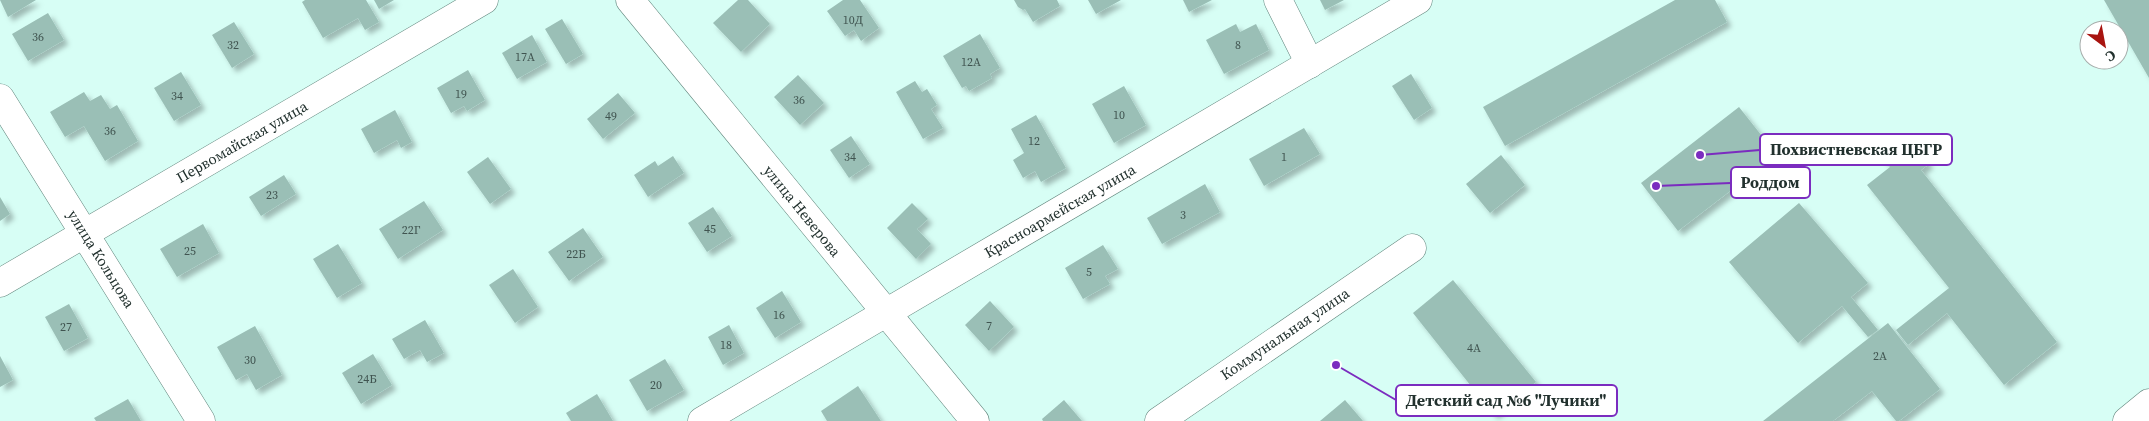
<svg xmlns="http://www.w3.org/2000/svg" width="2149" height="421" font-family="'Source Serif 4',serif">
<defs>
<filter id="shadow"><feDropShadow dx="4.5" dy="4.5" stdDeviation="2.5" flood-color="#0004"/></filter>
</defs>
<rect width="100%" height="100%" fill="#d7fef5"/>
<!-- building -->
<g fill="#9abfb6" filter="url(#shadow)">
<polygon points="0,0 36,0 8,17"/>
<polygon points="305,0 366,0 379,22 365,30 358,18 323,38 302,2"/>
<polygon points="374,0 394,0 379,9"/>
<polygon points="738,0 748,0 770,24 741,52 713,23"/>
<polygon points="843,0 860,0 879,28 861,41 854,30 845,36 827,11"/>
<polygon points="1014,0 1057,0 1060,6 1033,22 1025,9 1023,10 1018,7"/>
<polygon points="1088,0 1121,0 1096,14"/>
<polygon points="1183,0 1212,0 1189,12"/>
<polygon points="1320,0 1344,0 1325,10"/>
<polygon points="1675,0 1715,0 1727,22 1505,146 1483,107"/>
<polygon points="2104,0 2149,0 2149,78"/>
<polygon points="48,13 64,40 28,61 12,34"/>
<polygon points="562,19 583,54 566,64 545,29"/>
<polygon points="234,22 254,54 232,68 212,35"/>
<polygon points="1236,24 1240,32 1256,24 1269,50 1224,74 1206,40"/>
<polygon points="980,34 1000,68 990,74 992,78 969,91 966,86 962,88 943,56"/>
<polygon points="532,35 547,62 517,79 502,53"/>
<polygon points="468,70 485,100 467,111 464,106 451,113 437,88"/>
<polygon points="181,72 201,105 174,121 154,88"/>
<polygon points="1411,74 1432,108 1414,120 1392,86"/>
<polygon points="798,75 824,103 800,125 774,97"/>
<polygon points="915,81 922,92 927,89 937,105 931,109 943,128 923,139 896,92"/>
<polygon points="1124,86 1146,125 1114,143 1092,104"/>
<polygon points="84,92 90,101 101,95 110,109 117,105 138,141 105,161 84,126 65,137 50,112"/>
<polygon points="618,93 635,113 603,139 587,119"/>
<polygon points="1739,107 1777,155 1678,231 1641,183"/>
<polygon points="395,110 412,142 401,148 397,140 374,153 361,129"/>
<polygon points="1036,115 1066,168 1041,182 1035,171 1023,178 1013,160 1024,153 1011,129"/>
<polygon points="1304,128 1320,154 1264,186 1249,159"/>
<polygon points="1906,135 1929,164 1921,170 2057,342 2004,385 1947,313 1908,345 1896,330 1949,288 1867,185 1890,167 1880,156"/>
<polygon points="851,136 870,164 849,178 830,150"/>
<polygon points="1501,155 1525,185 1490,213 1466,184"/>
<polygon points="673,156 684,173 648,197 634,175 655,161 658,166"/>
<polygon points="488,157 511,189 490,204 467,172"/>
<polygon points="284,175 296,194 261,216 249,197"/>
<polygon points="1205,184 1220,212 1162,244 1147,218"/>
<polygon points="0,197 10,214 0,221"/>
<polygon points="424,201 443,230 398,259 379,229"/>
<polygon points="912,203 928,219 917,229 931,244 916,259 887,228"/>
<polygon points="1799,203 1868,283 1851,297 1878,330 1868,337 1842,306 1798,343 1729,262"/>
<polygon points="713,207 732,236 707,252 688,223"/>
<polygon points="203,224 219,253 177,277 160,249"/>
<polygon points="583,228 603,257 569,281 548,252"/>
<polygon points="338,244 362,283 337,298 313,259"/>
<polygon points="1103,245 1118,269 1105,276 1110,284 1083,299 1065,268"/>
<polygon points="513,269 538,307 515,323 489,285"/>
<polygon points="1453,280 1536,382 1494,415 1413,313"/>
<polygon points="782,291 801,322 775,338 756,308"/>
<polygon points="990,301 1014,327 989,351 965,325"/>
<polygon points="69,304 88,338 64,351 45,317"/>
<polygon points="425,320 444,353 427,362 420,350 404,359 392,339"/>
<polygon points="1888,323 1940,389 1899,421 1896,421 1872,391 1833,421 1763,421"/>
<polygon points="729,325 744,353 723,365 708,337"/>
<polygon points="255,326 282,375 256,390 247,374 236,380 217,347"/>
<polygon points="373,354 392,385 361,404 342,373"/>
<polygon points="0,356 13,380 0,387"/>
<polygon points="665,359 684,390 647,411 629,380"/>
<polygon points="858,386 881,421 827,421 821,411"/>
<polygon points="597,394 613,421 571,421 566,413"/>
<polygon points="128,399 141,421 96,421 94,418"/>
<polygon points="1064,400 1082,421 1043,421 1042,419"/>
<polygon points="1345,400 1363,421 1320,421"/>
</g>
<g fill="none" stroke-linecap="round" stroke-linejoin="round">
<!-- minor casing -->
<g stroke="#62867d" stroke-width="29">
<g id="minor">
<polyline points="630,0 975,421"/>
<polyline points="1278,0 1310,64"/>
<polyline points="0,98 201,421"/>
<polyline points="0,283 484,0"/>
<polyline points="702,421 1418,0"/>
<polyline points="1159,421 1412,248"/>
</g>
</g>
<!-- tertiary casing -->
<g stroke="#62867d" stroke-width="29">
<polyline id="tertiary" points="2127,421 2149,403"/>
</g>
<!-- minor -->
<use href="#minor" stroke="#fff" stroke-width="28"/>
<!-- tertiary -->
<use href="#tertiary" stroke="#fff" stroke-width="28"/>
</g>
<g text-anchor="middle" stroke-width="4" stroke-linejoin="round" paint-order="stroke">
<!-- number labels -->
<g font-size="12" fill="#405450">
<text x="853" y="24">10Д</text>
<text x="38" y="41">36</text>
<text x="233" y="49">32</text>
<text x="1238" y="49">8</text>
<text x="525" y="61">17А</text>
<text x="971" y="66">12А</text>
<text x="461" y="98">19</text>
<text x="177" y="100">34</text>
<text x="799" y="104">36</text>
<text x="1119" y="119">10</text>
<text x="611" y="120">49</text>
<text x="110" y="135">36</text>
<text x="1034" y="145">12</text>
<text x="850" y="161">34</text>
<text x="1284" y="161">1</text>
<text x="272" y="199">23</text>
<text x="1183" y="219">3</text>
<text x="710" y="233">45</text>
<text x="411" y="234">22Г</text>
<text x="190" y="255">25</text>
<text x="576" y="258">22Б</text>
<text x="1089" y="276">5</text>
<text x="779" y="319">16</text>
<text x="989" y="330">7</text>
<text x="66" y="331">27</text>
<text x="726" y="349">18</text>
<text x="1474" y="352">4А</text>
<text x="1880" y="360">2А</text>
<text x="250" y="364">30</text>
<text x="367" y="383">24Б</text>
<text x="656" y="389">20</text>
</g>
<!-- street labels -->
<g font-size="15" fill="#22312e" stroke="#fff">
<text transform="translate(242 142) rotate(-30)" y="5">Первомайская улица</text>
<text transform="translate(802 211) rotate(51)" y="5">улица Неверова</text>
<text transform="translate(1060 211) rotate(-30)" y="5">Красноармейская улица</text>
<text transform="translate(101 259) rotate(58)" y="5">улица Кольцова</text>
<text transform="translate(1285 334) rotate(-34)" y="5">Коммунальная улица</text>
</g>
</g>
<!-- callouts -->
<path fill="none" stroke="#7b2cbf" stroke-width="2" d="M1700 155L1760 150M1656 186L1731 183M1336 365L1396 400"/>
<g fill="#7b2cbf" stroke="#fff" stroke-width="2">
<circle cx="1700" cy="155" r="5"/>
<circle cx="1656" cy="186" r="5"/>
<circle cx="1336" cy="365" r="5"/>
</g>
<g fill="#fff" stroke="#7b2cbf" stroke-width="2">
<rect x="1760" y="134" width="192" height="31" rx="5"/>
<rect x="1731" y="167" width="79" height="31" rx="5"/>
<rect x="1396" y="385" width="221" height="31" rx="5"/>
</g>
<g font-size="16" text-anchor="middle" font-weight="bold" fill="#22312e">
<text x="1856" y="155">Похвистневская ЦБГР</text>
<text x="1770" y="188">Роддом</text>
<text x="1506" y="406">Детский сад №6 "Лучики"</text>
</g>
<!-- north arrow -->
<g transform="translate(2104 45) rotate(148)"><circle r="24" fill="#ffffff" stroke="#a7adab"/>
<path d="M0-4L9 19L0 12L-9 19Z" fill="#a81410"/>
<text y="-8" font-size="14" font-weight="bold" text-anchor="middle" fill="#22312e">С</text>
</g>
</svg>
